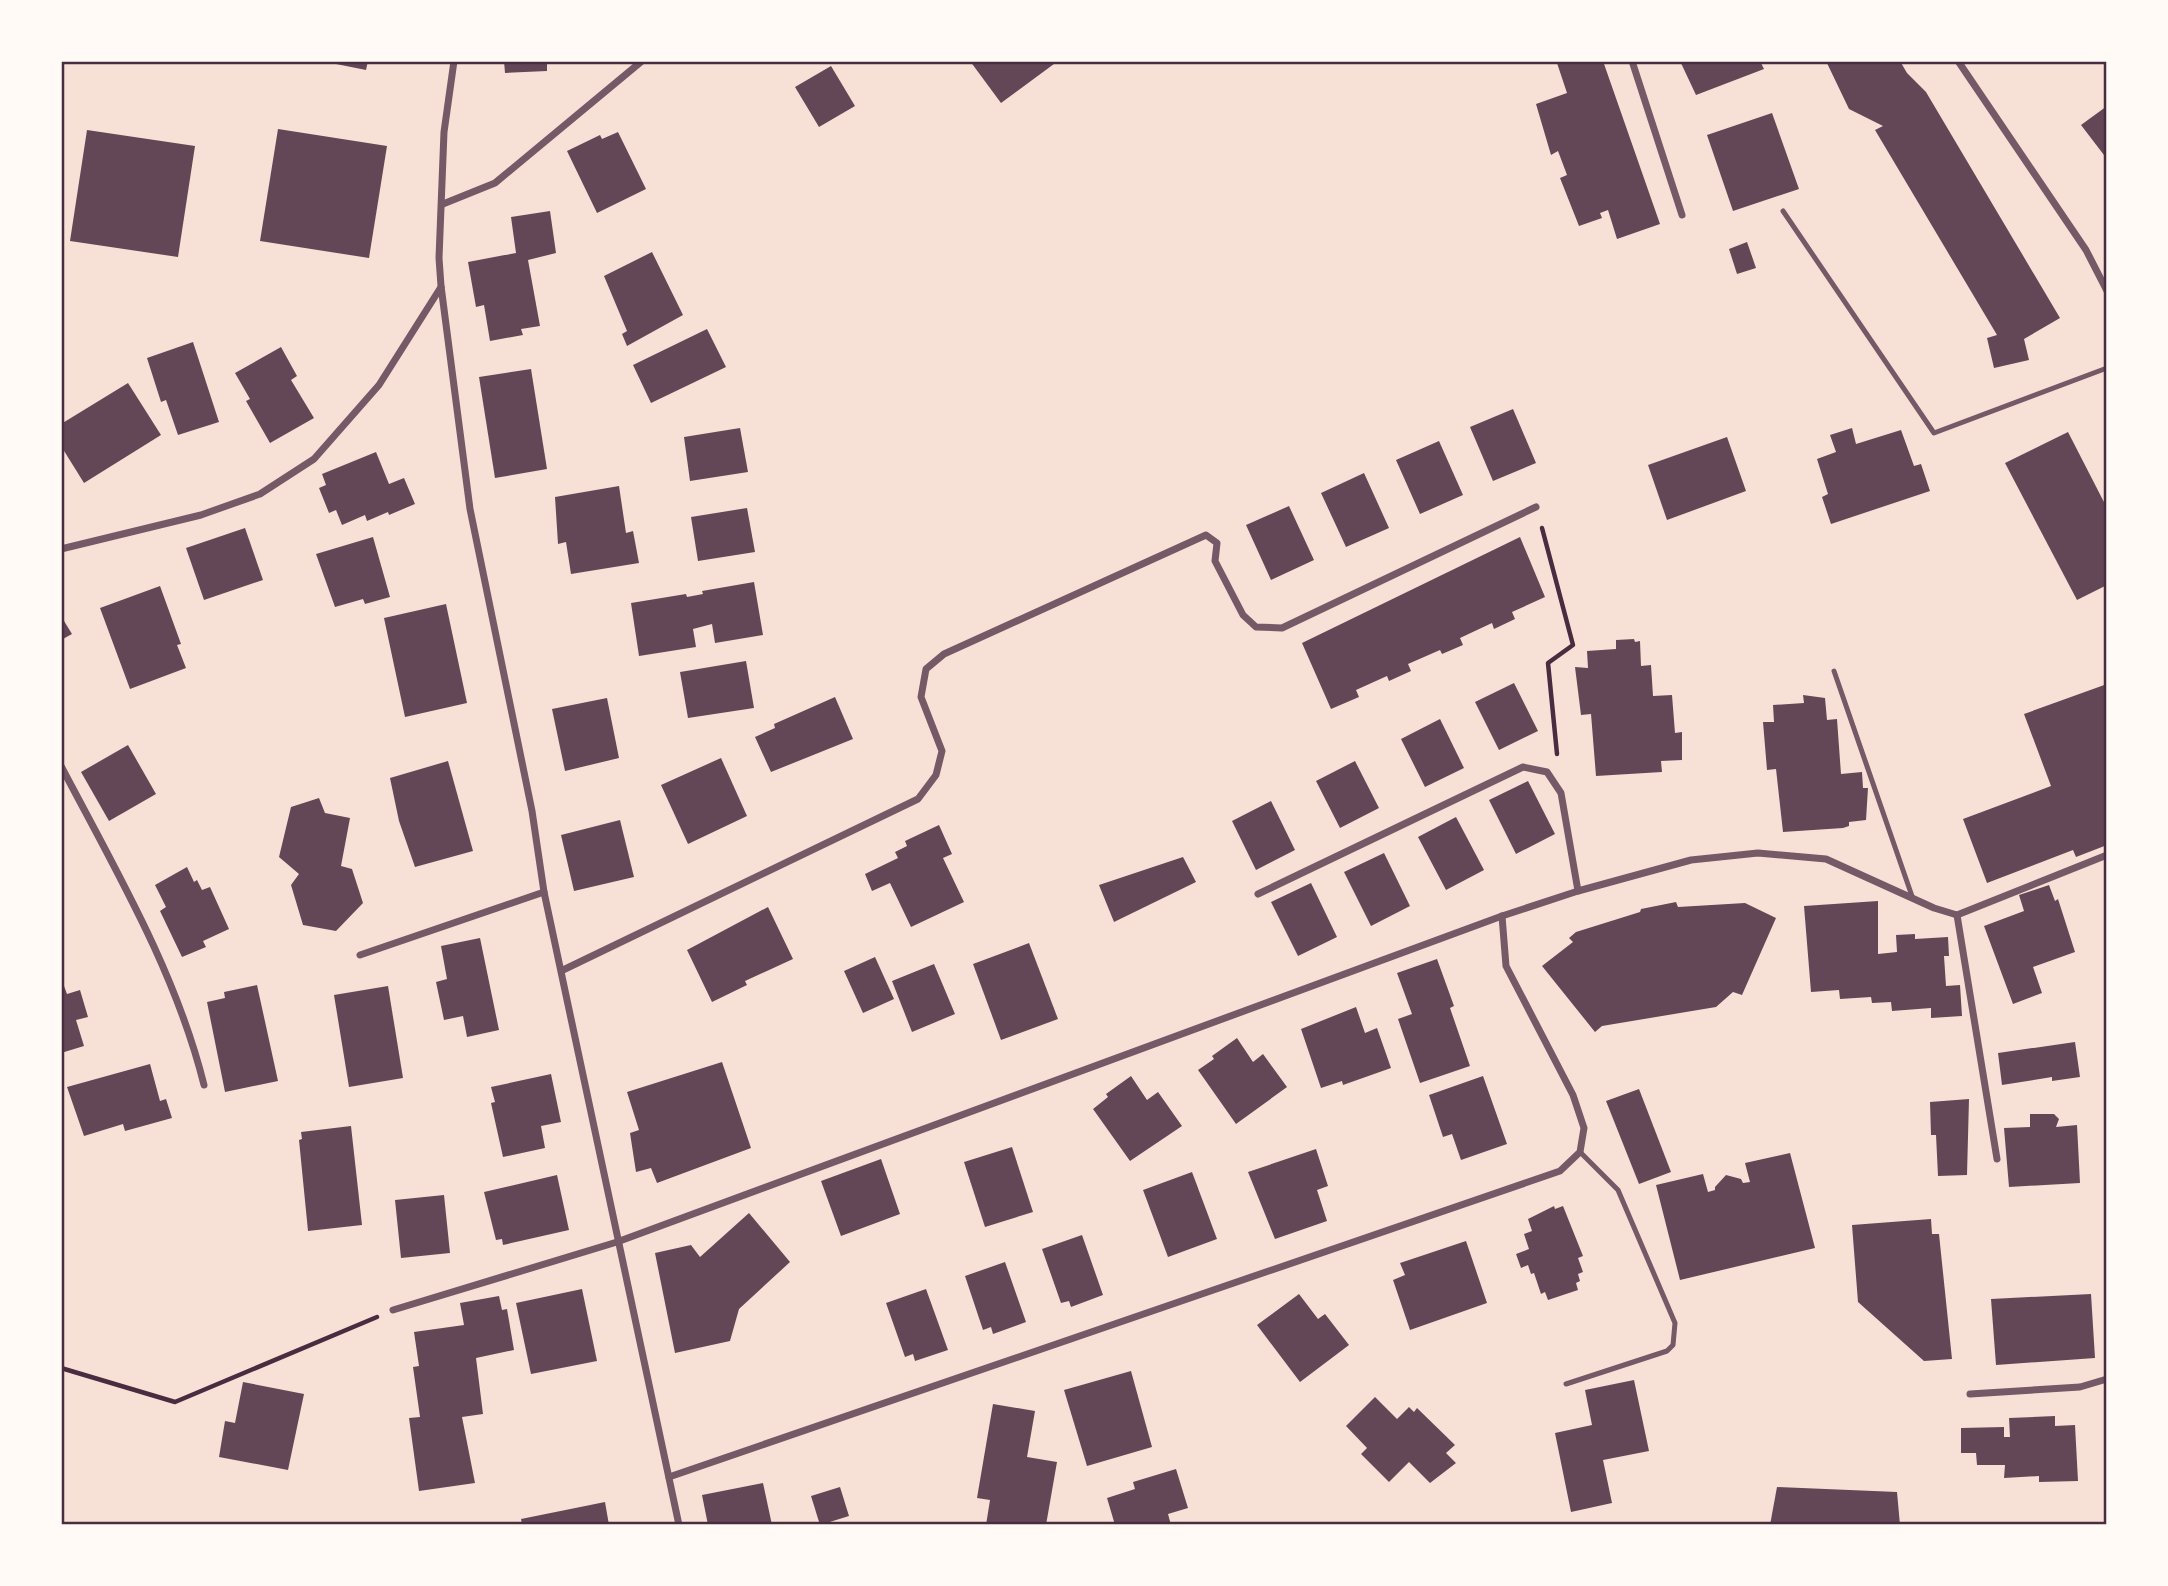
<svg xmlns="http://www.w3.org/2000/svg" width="2168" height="1586" font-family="Merriweather,serif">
<rect width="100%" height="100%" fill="#f7e1d7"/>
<!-- building -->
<g fill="#644757">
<polygon points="321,61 368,61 366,70"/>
<polygon points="504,61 547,61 547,71 505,73"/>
<polygon points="970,61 1058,61 1001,103"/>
<polygon points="1562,61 1603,61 1660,224 1617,239 1608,210 1600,213 1602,218 1579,226 1560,178 1567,175 1558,151 1551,155 1536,104 1567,93 1557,63"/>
<polygon points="1680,61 1760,61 1764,69 1696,95"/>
<polygon points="1826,61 1900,61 1907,73 1926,92 2060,318 2024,339 2029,360 1994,368 1987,338 1997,335 1875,130 1883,126 1849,109"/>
<polygon points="831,66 855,106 819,127 795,87"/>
<polygon points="2107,106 2107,159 2081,125"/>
<polygon points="1772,113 1799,189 1733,211 1707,135"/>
<polygon points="278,129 387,146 369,258 260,241"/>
<polygon points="87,130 195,146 178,257 70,241"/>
<polygon points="618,132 646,189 597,213 567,151 600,135 602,139"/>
<polygon points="550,211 556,253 528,260 540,326 521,329 523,335 490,341 484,305 476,307 468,262 516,253 511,217"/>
<polygon points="1747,242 1756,268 1737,274 1729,249"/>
<polygon points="652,252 683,315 627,346 622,334 627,331 604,276"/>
<polygon points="707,329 726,367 651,403 633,365"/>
<polygon points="193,342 219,422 178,435 166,400 161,402 147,358"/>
<polygon points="281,347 297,376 291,380 314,418 270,443 246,401 250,399 235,373"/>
<polygon points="531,369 547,469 495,478 479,377"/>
<polygon points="128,383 161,435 84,483 61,446 61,424"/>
<polygon points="1513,409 1536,463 1493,481 1470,427"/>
<polygon points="740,428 748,472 690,481 684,437"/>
<polygon points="1852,428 1856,444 1901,430 1914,466 1921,464 1930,491 1831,524 1822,497 1828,494 1817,459 1836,452 1830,435"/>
<polygon points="2068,432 2107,508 2107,585 2077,600 2005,463"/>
<polygon points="1727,437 1746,491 1667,520 1648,465"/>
<polygon points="1439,441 1463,495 1420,514 1396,460"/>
<polygon points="376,452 389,484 404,478 415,504 389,515 388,512 367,521 365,515 342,525 336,510 329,513 319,488 326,485 322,474"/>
<polygon points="1364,473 1389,528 1346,547 1321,493"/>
<polygon points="619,486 626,533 633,531 639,563 571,574 566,542 558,544 555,497"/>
<polygon points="1289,506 1314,560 1271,580 1246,525"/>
<polygon points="747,508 755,552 698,561 691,517"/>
<polygon points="245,528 263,580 204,600 186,548"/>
<polygon points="373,537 390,597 365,604 363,599 335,607 316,554"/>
<polygon points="1520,537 1545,597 1512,612 1515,619 1494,629 1492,623 1460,638 1463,645 1442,654 1440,650 1408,664 1411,671 1389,681 1387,676 1356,690 1359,697 1331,709 1302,643"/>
<polygon points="754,582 763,635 715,643 712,624 693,629 696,647 639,656 631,603 686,594 687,597 703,594 702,591"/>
<polygon points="160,586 181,644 177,645 186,668 130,689 100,608"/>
<polygon points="446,604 467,703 405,717 384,618"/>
<polygon points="61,616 72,634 61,640"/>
<polygon points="1634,639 1635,642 1640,641 1641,666 1651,665 1653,696 1672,695 1675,733 1682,732 1682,760 1661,761 1662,772 1596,776 1591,714 1581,715 1575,667 1588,668 1587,651 1616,649 1616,640"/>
<polygon points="746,661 754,708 688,718 680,672"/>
<polygon points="1514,683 1538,731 1499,750 1475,702"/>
<polygon points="2107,684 2107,845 2076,857 2073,850 1987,883 1963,819 2051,786 2024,714"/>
<polygon points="1803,695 1825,698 1827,720 1837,719 1841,774 1862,772 1863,788 1868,788 1866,820 1849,822 1849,826 1843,828 1783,832 1776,769 1767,770 1763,722 1774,722 1773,705 1804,703"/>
<polygon points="835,697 853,739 771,772 755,737 775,728 774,724"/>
<polygon points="607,698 619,758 565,771 552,709"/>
<polygon points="1440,719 1464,768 1425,787 1401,739"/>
<polygon points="128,745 156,794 109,821 81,772"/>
<polygon points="721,758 747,816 688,844 661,785"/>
<polygon points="448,761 473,851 415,867 399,821 390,778"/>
<polygon points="1355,761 1379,808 1340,828 1316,781"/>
<polygon points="1528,781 1555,834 1516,854 1489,800"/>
<polygon points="319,798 325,813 350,818 341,866 352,869 363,903 336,931 303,925 291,885 299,874 279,857 291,807"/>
<polygon points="1271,801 1295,850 1256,870 1232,821"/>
<polygon points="1456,817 1484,870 1446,890 1418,837"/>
<polygon points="620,820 634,877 574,891 561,835"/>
<polygon points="939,825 952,854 943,858 964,902 911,927 890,883 872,891 865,874 898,858 895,852 907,846 905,841"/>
<polygon points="1384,853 1410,906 1371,926 1344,872"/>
<polygon points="1183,857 1196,882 1114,922 1099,885"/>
<polygon points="187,867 194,882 197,880 202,890 210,887 229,929 203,941 206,947 182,957 160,911 166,907 155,885"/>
<polygon points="1311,883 1337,937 1298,956 1271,902"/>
<polygon points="2049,885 2055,901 2058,899 2075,952 2033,967 2042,993 2013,1004 1984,926 2024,911 2019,895"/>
<polygon points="1878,901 1878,954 1897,952 1896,935 1915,934 1915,939 1948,937 1949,956 1944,956 1946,986 1960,985 1962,1016 1931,1018 1931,1008 1892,1011 1891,1002 1872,1003 1871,997 1840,999 1839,990 1811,992 1804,906"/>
<polygon points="1676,902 1678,907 1745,903 1776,918 1742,995 1733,992 1716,1007 1602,1026 1595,1032 1542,966 1573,942 1569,938 1576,932 1640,912 1641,909"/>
<polygon points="768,907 793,959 745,981 747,985 712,1002 687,950"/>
<polygon points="480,938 499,1030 467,1037 463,1016 444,1020 436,982 447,979 441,946"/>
<polygon points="1029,943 1058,1019 1001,1040 973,964"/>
<polygon points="875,957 894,999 863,1013 844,971"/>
<polygon points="1437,959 1454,1006 1450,1008 1470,1066 1420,1083 1398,1019 1412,1014 1397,973"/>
<polygon points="934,964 955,1014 912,1032 892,981"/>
<polygon points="61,978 67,994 80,990 88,1017 76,1020 84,1046 61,1053"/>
<polygon points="257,985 278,1081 225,1092 207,1002 225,998 224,992"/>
<polygon points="388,986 403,1078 349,1087 334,995"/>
<polygon points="1356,1007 1365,1033 1377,1028 1391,1068 1343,1085 1342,1081 1321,1088 1301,1029"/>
<polygon points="1237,1038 1253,1062 1263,1054 1287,1087 1236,1124 1198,1070 1214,1059 1212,1056"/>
<polygon points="2075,1042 2080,1077 2052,1081 2052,1077 2002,1085 1998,1053"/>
<polygon points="722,1062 751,1148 657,1183 651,1168 636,1172 630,1133 639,1130 627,1092"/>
<polygon points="150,1064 160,1101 166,1099 172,1118 125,1131 123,1124 84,1136 67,1087"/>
<polygon points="551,1074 561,1122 541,1126 545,1148 503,1157 491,1103 495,1102 491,1087"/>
<polygon points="1131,1076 1147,1100 1158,1092 1182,1126 1130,1161 1093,1109 1108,1097 1106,1094"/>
<polygon points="1483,1076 1507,1144 1461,1160 1452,1134 1443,1137 1429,1095"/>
<polygon points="1639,1089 1671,1172 1639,1184 1606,1101"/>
<polygon points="1969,1099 1967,1175 1938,1176 1936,1135 1931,1135 1930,1102"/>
<polygon points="2030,1114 2054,1114 2059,1119 2056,1127 2077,1125 2080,1183 2009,1187 2004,1128 2030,1127"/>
<polygon points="351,1126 362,1225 308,1231 299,1140 302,1139 301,1132"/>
<polygon points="1012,1147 1033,1212 985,1227 964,1162"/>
<polygon points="1316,1149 1328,1186 1317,1190 1327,1221 1275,1239 1248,1172"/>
<polygon points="1790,1153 1815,1248 1680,1280 1656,1185 1703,1174 1708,1192 1715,1190 1715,1187 1726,1175 1741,1179 1743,1183 1750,1182 1745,1163"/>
<polygon points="881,1159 900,1214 841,1236 821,1181"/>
<polygon points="1192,1172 1217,1239 1168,1257 1143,1190"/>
<polygon points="557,1175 569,1230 503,1245 502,1239 496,1240 484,1192"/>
<polygon points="444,1195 450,1253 401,1258 395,1200"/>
<polygon points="1554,1206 1555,1209 1563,1206 1583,1256 1578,1258 1583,1272 1578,1274 1580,1281 1576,1283 1578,1290 1548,1300 1545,1292 1541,1294 1534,1273 1531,1274 1528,1265 1521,1268 1516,1254 1529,1249 1524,1234 1532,1231 1528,1219"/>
<polygon points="749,1213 790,1262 739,1309 730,1341 675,1353 655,1253 691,1245 700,1257"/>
<polygon points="1931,1219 1932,1234 1939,1234 1952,1359 1924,1361 1858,1302 1852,1225"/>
<polygon points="1082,1235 1103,1295 1071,1307 1069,1301 1061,1303 1042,1249"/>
<polygon points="1466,1241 1487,1303 1410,1330 1393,1280 1405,1275 1400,1263"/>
<polygon points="1005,1262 1026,1322 993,1334 991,1327 983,1330 965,1276"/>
<polygon points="582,1289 597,1361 531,1374 516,1303"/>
<polygon points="926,1289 948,1350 915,1361 913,1354 905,1357 886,1303"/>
<polygon points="1299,1294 1318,1319 1325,1314 1349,1345 1300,1382 1257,1325"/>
<polygon points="2091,1294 2095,1358 1996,1365 1991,1299"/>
<polygon points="499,1296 502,1310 507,1309 514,1350 476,1358 483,1414 462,1417 475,1483 419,1491 409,1418 420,1417 413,1367 419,1366 414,1332 464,1325 460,1303"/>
<polygon points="1131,1371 1152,1447 1087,1466 1064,1390"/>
<polygon points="1634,1380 1649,1451 1603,1460 1612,1503 1571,1512 1555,1433 1592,1425 1585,1390"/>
<polygon points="243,1382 304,1394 288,1470 219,1457 225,1421 235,1423"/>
<polygon points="1375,1397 1397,1419 1409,1407 1414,1412 1417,1408 1455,1445 1446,1453 1456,1463 1430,1483 1409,1462 1389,1482 1361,1454 1367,1448 1346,1426"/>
<polygon points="993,1404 1035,1411 1027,1457 1057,1462 1046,1525 986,1525 990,1500 977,1498"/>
<polygon points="2055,1416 2055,1426 2075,1425 2078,1481 2039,1482 2039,1476 2004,1478 2005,1465 1977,1465 1976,1453 1961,1453 1961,1428 2004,1427 2004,1437 2010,1437 2009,1418"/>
<polygon points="1176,1469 1188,1508 1168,1514 1171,1525 1115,1525 1107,1498 1135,1489 1133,1482"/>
<polygon points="763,1483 772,1525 708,1525 702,1495"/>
<polygon points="840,1487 849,1516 820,1525 811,1496"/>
<polygon points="1777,1487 1897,1492 1900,1525 1770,1525"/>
<polygon points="605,1502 609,1525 522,1525 521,1519"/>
</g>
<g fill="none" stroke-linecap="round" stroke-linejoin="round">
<!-- path -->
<g stroke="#4a2c40" stroke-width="4.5">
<polyline points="1542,528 1573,645 1548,663 1557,754"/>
<polyline points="61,1368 175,1402 377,1317"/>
</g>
<!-- service -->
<g stroke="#755966" stroke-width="5">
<polyline points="1783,211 1934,433 2107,368"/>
<polyline points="1834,671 1913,899"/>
<polyline points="1566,1384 1667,1351 1673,1345 1675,1323 1618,1190 1580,1152"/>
</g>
<!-- minor -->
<g stroke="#755966" stroke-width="7">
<polyline points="454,61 444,132 439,258 441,286 470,509 532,811 544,892 679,1525"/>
<polyline points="1632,61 1682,215"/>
<polyline points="1958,61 2086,250 2107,291"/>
<polyline points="443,204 495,183 642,61"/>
<polyline points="61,549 201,515 260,494 314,459 379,385 441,287"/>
<path d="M 61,766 C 115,869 176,972 204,1085"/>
<polyline points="1258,894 1523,767 1547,772 1561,793 1578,891 1691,860 1758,853 1826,859 1934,908 1957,915"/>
<polyline points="360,955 544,892"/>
<polyline points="563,970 918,799 936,775 942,751 921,697 926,669 944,654 1206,535 1217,543 1215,561 1243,615 1256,627 1282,628 1536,507"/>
<polyline points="1997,1159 1957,915 2107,855"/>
<polyline points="393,1310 617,1242 1502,916 1578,891"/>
<polyline points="1970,1394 2080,1387 2107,1379"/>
<polyline points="669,1477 1560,1171 1580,1152 1584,1128 1573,1095 1506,966 1502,916"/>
</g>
</g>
<!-- border -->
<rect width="2168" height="1586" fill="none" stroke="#fffaf5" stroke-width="126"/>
<rect x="63" y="63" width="2042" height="1460" fill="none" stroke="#4a2c40" stroke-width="2.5"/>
</svg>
